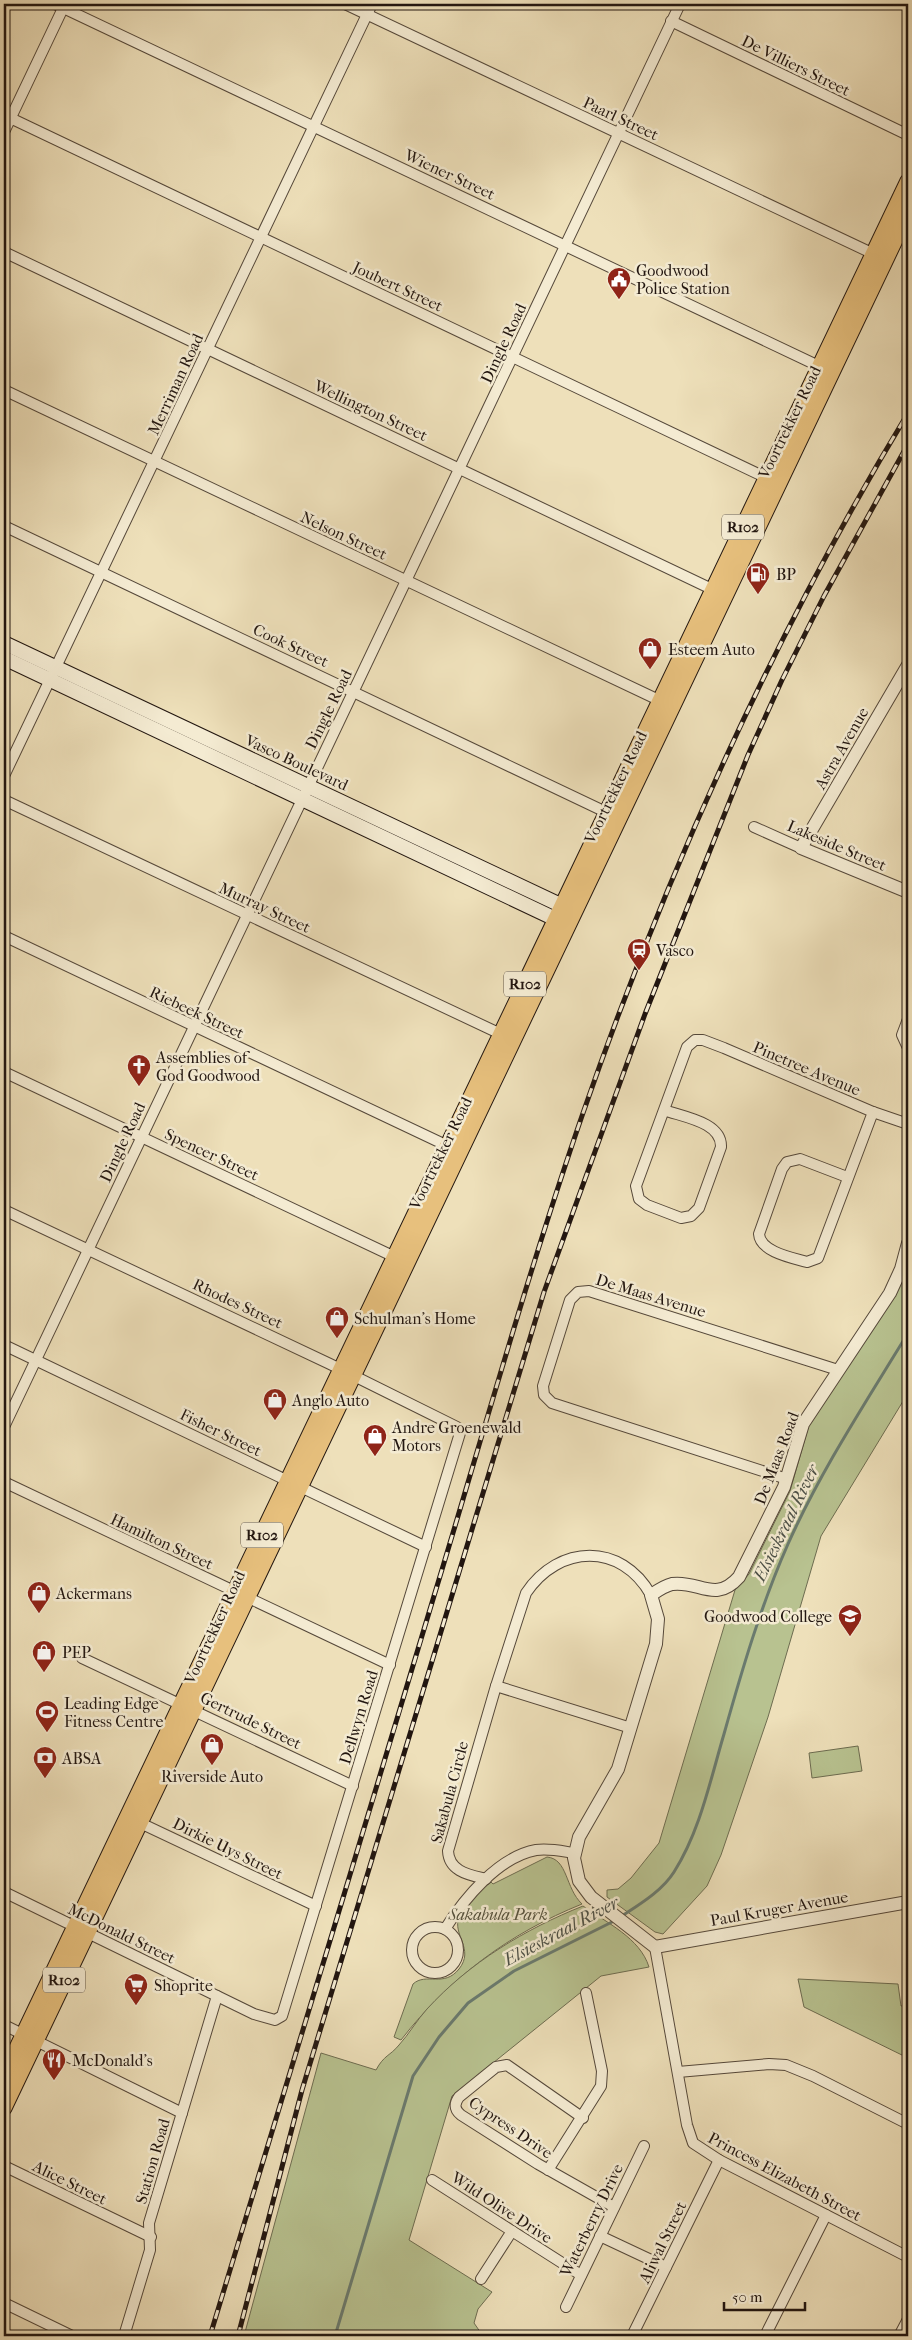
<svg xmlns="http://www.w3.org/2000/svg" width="912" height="2340" font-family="'IM FELL French Canon',serif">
<rect width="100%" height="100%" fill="#eee0ba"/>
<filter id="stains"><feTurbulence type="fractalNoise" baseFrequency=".004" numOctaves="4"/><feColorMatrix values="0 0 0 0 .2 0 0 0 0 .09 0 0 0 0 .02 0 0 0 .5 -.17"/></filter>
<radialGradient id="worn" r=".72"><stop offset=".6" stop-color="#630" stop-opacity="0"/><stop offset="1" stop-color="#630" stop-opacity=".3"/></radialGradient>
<!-- green -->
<g fill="#b8c290" stroke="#6d6c50">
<polygon points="908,1262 908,1393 821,1536 768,1717 721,1855 707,1886 663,1934 655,1932 607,1897 607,1890 618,1889 631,1878 659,1843 735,1590 749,1574 790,1491 809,1425"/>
<polygon points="858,1746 862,1771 812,1778 809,1753"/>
<path d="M 547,1857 C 568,1859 565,1888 582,1904 C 510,1933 449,1978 401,2040 L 394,2037 L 413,1984 C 426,1972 444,1988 459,1969 C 475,1949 452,1935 459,1917 C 465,1903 480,1891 491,1882 L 493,1884 Z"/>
<path d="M 583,1906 C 607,1923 640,1938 649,1967 L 601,1976 L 452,2096 L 409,2240 L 492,2292 L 478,2309 L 474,2323 L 483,2336 L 244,2336 L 321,2053 L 376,2070 C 384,2055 390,2056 399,2045 C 409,2034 417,2020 427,2009 C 469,1963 525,1929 583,1906 Z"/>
<polygon points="798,1979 898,1984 901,2006 908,2005 908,2058 804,2007"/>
</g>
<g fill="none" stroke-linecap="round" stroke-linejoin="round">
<!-- stream -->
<g stroke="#6a7a6e" stroke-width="3">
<path d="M 622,1916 C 640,1904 662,1891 674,1872 C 700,1831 710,1781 724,1734 C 742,1670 761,1605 788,1544 C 821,1470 866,1402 908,1333"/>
<polyline points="335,2336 413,2076 439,2037 468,2003 514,1971 614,1921"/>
</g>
<!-- minor casing -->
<g stroke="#55483a" stroke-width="12">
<g id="minor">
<polyline points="55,4 825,369"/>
<polyline points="345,4 878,256"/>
<polyline points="671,21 908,135"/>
<polyline points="4,115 771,480"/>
<polyline points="4,132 65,4"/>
<polyline points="4,252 718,592"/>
<polyline points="4,390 665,703"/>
<polyline points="4,526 612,815"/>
<polyline points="4,776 372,4"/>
<polyline points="4,800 505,1036"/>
<polyline points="754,827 801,848"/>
<polyline points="4,936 452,1148"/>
<polyline points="908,1019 902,1035 908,1048"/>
<polyline points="4,1072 399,1259"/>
<path d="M 664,1110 C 683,1117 722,1122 721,1147 L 699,1208 L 691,1216 L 681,1218 L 647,1205 L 639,1199 L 636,1186 L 687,1047 L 695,1040 L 703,1040 L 724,1048 L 873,1112 L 908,1124"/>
<path d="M 847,1177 L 800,1159 L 787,1162 L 782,1169 L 759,1234 C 760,1252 793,1258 807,1262 L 818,1258 L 873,1112"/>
<polyline points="4,1210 330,1364 457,1427 460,1433 282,2016 275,2020 254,2014 4,1892"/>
<polyline points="4,1345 426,1547"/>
<polyline points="4,1427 680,4"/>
<polyline points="787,1479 552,1403 544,1395 543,1386 570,1300 578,1292 589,1291 838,1370"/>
<polyline points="4,1482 390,1665"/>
<polyline points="82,1658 353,1786"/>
<polyline points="496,1686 631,1728"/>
<polyline points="908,1773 908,1774"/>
<polyline points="136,1821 316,1906"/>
<path d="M 486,1879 C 470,1875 449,1872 448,1851 L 496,1686 L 526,1593 C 559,1544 621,1542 651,1595"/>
<circle cx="435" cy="1950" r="23"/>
<path d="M 445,1929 C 464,1899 498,1857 536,1850 C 549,1848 561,1851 574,1853"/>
<polyline points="655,1947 687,2125 693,2143 719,2160 908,2257"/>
<polyline points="4,2025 182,2113"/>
<polyline points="678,2072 769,2064 786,2065 813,2076 908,2124"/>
<path d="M 583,2118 L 507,2065 L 496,2067 L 459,2097 C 454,2104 454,2109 461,2115 L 538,2164 L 614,2207"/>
<polyline points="4,2166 151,2237"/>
<polyline points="548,2170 601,2086 602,2071 586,1993"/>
<polyline points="432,2180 581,2275"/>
<polyline points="600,2236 666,2267"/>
<polyline points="481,2279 512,2231"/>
<polyline points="4,2303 72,2336"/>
<polyline points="566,2307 644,2146"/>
<polyline points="124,2336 150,2250 149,2223 217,1996"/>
<polyline points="632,2336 719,2160"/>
<polyline points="765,2336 826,2215"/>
<polyline points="899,2336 908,2319"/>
</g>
</g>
<!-- tertiary casing -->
<g stroke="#55483a" stroke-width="14">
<g id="tertiary">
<polyline points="908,665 801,848 908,892"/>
<path d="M 908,1243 L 901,1269 L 890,1293 L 803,1424 L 784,1487 L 739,1577 C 715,1604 699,1580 672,1584 C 664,1586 657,1591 651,1595 L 658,1619 L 656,1644 L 618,1769 L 579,1837 L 574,1858 L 579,1881 L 591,1897 L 655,1947 L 908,1902"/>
</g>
</g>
<!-- secondary casing -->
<g stroke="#221610" stroke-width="16">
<g id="secondary">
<polyline points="4,643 571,910"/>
<polyline points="4,658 566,924"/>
</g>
</g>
<!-- primary casing -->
<g stroke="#221610" stroke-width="17">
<g id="primary">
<polyline points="4,2075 908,181"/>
<polyline points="4,2108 908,213"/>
</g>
</g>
<!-- minor -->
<use href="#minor" stroke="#f4ebd2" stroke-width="10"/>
<!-- tertiary -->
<use href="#tertiary" stroke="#f4ebd2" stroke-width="12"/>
<!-- secondary -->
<use href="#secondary" stroke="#f4ebd2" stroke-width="14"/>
<!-- primary -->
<use href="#primary" stroke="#e7c07d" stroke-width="15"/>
<!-- rail casing -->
<g stroke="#221610" stroke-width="5">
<g id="rail">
<path d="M 210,2336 C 285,2089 360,1843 434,1596 C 483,1435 528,1272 583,1113 C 667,871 775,633 908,413"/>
<polyline points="238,2336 302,2090 544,1292 645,1014 748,755 782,680 824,596 908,444"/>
</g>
</g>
<!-- rail -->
<use href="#rail" stroke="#f4ebd2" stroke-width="3" stroke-dasharray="9" stroke-linecap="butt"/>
</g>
<!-- icons -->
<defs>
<g id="civic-pin" transform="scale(1.25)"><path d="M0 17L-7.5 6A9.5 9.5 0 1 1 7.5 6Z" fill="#8f2418" stroke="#f4ebd2"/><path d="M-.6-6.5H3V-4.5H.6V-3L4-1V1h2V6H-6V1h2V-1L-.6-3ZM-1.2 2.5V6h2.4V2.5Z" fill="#fff"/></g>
<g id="fuel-pin" transform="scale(1.25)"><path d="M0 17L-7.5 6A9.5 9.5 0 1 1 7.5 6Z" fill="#8f2418" stroke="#f4ebd2"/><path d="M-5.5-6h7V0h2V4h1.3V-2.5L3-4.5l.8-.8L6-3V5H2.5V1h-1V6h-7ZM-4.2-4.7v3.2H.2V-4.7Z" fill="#fff"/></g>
<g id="shop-pin" transform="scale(1.25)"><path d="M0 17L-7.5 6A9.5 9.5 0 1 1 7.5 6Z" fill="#8f2418" stroke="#f4ebd2"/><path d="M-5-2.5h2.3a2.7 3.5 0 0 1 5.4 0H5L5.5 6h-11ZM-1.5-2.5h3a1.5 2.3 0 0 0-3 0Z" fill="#fff"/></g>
<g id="station-pin" transform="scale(1.25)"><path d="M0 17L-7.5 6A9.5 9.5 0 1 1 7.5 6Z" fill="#8f2418" stroke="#f4ebd2"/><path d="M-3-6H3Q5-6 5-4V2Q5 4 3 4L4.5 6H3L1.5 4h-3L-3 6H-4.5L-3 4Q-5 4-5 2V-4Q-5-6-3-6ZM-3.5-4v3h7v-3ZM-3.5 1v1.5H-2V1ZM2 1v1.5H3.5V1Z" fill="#fff"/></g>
<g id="church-pin" transform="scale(1.25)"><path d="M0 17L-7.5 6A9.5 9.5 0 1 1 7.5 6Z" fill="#8f2418" stroke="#f4ebd2"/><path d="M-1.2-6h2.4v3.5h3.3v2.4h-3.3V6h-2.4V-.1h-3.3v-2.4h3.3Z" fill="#fff"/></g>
<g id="university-pin" transform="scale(1.25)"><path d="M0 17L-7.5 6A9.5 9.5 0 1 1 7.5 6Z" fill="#8f2418" stroke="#f4ebd2"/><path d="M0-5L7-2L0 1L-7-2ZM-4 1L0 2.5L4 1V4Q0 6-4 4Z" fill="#fff"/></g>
<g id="stadium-pin" transform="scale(1.25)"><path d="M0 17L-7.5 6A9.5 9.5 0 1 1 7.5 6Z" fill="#8f2418" stroke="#f4ebd2"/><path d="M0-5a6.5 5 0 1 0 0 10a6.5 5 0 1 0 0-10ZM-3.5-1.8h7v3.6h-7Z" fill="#fff"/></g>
<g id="bank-pin" transform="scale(1.25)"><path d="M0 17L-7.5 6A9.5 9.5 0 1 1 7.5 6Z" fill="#8f2418" stroke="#f4ebd2"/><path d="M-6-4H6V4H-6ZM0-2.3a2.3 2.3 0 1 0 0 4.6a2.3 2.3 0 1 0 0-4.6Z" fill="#fff"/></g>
<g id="supermarket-pin" transform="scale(1.25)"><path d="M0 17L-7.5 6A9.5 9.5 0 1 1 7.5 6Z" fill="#8f2418" stroke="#f4ebd2"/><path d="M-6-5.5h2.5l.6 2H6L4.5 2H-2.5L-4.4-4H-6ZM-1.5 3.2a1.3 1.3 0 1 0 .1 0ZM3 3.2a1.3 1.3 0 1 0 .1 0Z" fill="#fff"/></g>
<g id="restaurant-pin" transform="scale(1.25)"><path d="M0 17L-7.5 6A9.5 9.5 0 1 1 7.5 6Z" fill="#8f2418" stroke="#f4ebd2"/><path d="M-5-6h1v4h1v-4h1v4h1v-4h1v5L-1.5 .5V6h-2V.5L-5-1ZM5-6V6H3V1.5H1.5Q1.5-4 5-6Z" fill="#fff"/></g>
</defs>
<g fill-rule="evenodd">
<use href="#civic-pin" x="619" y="279"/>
<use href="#fuel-pin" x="758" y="574"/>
<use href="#shop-pin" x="650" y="649"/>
<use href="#station-pin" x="639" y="950"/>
<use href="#church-pin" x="139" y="1066"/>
<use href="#shop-pin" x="337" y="1318"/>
<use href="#shop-pin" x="275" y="1400"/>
<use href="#shop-pin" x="375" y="1436"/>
<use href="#shop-pin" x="39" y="1593"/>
<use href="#university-pin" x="850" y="1616"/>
<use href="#shop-pin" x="44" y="1652"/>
<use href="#stadium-pin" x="47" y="1712"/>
<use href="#shop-pin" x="212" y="1745"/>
<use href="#bank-pin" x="45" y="1758"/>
<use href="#supermarket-pin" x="136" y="1985"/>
<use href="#restaurant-pin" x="54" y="2060"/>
</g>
<g text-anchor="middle" stroke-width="5" stroke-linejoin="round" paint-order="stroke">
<!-- shield labels -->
<g fill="#f4ebd2" stroke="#61564a" stroke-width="1">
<rect x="722" y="514.5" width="42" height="25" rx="4"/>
<rect x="504" y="971.5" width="42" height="25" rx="4"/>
<rect x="241" y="1522.5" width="42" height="25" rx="4"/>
<rect x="43" y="1967.5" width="42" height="25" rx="4"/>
</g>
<g font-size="15" font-weight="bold" fill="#221610">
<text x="743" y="532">R102</text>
<text x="525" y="989">R102</text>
<text x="262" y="1540">R102</text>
<text x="64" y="1985">R102</text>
</g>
<!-- street labels -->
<g font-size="16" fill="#221610" stroke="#f4ebd2">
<text transform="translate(796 65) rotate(26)" y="6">De Villiers Street</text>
<text transform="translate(621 118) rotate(25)" y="6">Paarl Street</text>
<text transform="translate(450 174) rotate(25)" y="6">Wiener Street</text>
<text transform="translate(398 286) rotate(25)" y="6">Joubert Street</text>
<text transform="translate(503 343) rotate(-65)" y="6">Dingle Road</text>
<text transform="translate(175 384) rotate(-65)" y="6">Merriman Road</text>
<text transform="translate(371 410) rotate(25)" y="6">Wellington Street</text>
<text transform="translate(789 422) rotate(-64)" y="6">Voortrekker Road</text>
<text transform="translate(344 535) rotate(25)" y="6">Nelson Street</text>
<text transform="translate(291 645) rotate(25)" y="6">Cook Street</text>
<text transform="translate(328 709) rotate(-64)" y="6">Dingle Road</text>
<text transform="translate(841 748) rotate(-60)" y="6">Astra Avenue</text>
<text transform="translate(297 762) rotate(25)" y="6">Vasco Boulevard</text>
<text transform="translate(615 787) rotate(-64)" y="6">Voortrekker Road</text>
<text transform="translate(837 845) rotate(23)" y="6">Lakeside Street</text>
<text transform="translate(265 907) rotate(25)" y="6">Murray Street</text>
<text transform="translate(197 1012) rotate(25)" y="6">Riebeek Street</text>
<text transform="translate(807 1068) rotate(23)" y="6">Pinetree Avenue</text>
<text transform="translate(122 1142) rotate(-65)" y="6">Dingle Road</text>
<text transform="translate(440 1153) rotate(-64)" y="6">Voortrekker Road</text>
<text transform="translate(212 1154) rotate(25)" y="6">Spencer Street</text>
<text transform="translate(651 1295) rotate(17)" y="6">De Maas Avenue</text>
<text transform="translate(238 1303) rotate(25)" y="6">Rhodes Street</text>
<text transform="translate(221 1432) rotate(26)" y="6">Fisher Street</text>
<text transform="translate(776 1458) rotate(-69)" y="6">De Maas Road</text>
<text transform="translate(162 1541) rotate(25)" y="6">Hamilton Street</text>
<text transform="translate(214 1627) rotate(-65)" y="6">Voortrekker Road</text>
<text transform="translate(358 1717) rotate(-73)" y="6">Dellwyn Road</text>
<text transform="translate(251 1720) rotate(26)" y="6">Gertrude Street</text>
<text transform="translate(449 1792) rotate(-75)" y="6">Sakabula Circle</text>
<text transform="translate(228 1848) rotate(26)" y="6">Dirkie Uys Street</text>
<text transform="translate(779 1908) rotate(-10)" y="6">Paul Kruger Avenue</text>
<text transform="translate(122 1933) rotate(26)" y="6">McDonald Street</text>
<text transform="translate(511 2127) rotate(34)" y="6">Cypress Drive</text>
<text transform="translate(152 2161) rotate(-74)" y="6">Station Road</text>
<text transform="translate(785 2176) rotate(28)" y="6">Princess Elizabeth Street</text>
<text transform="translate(70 2182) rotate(26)" y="6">Alice Street</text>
<text transform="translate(502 2207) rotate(33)" y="6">Wild Olive Drive</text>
<text transform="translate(591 2220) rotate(-64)" y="6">Waterberry Drive</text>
<text transform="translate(662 2242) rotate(-64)" y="6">Aliwal Street</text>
</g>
<!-- poi labels -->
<g font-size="16" fill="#221610" stroke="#f4ebd2" text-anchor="start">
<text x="636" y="276">Goodwood<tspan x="636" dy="18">Police Station</tspan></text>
<text x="776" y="580">BP</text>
<text x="668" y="655">Esteem Auto</text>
<text x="656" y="956">Vasco</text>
<text x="156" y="1063">Assemblies of<tspan x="156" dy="18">God Goodwood</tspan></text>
<text x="354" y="1324">Schulman's Home</text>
<text x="292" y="1406">Anglo Auto</text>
<text x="392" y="1433">Andre Groenewald<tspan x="392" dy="18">Motors</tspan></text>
<text x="56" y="1599">Ackermans</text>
<text x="832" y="1622" text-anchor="end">Goodwood College</text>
<text x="62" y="1658">PEP</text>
<text x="64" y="1709">Leading Edge<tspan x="64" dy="18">Fitness Centre</tspan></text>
<text x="62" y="1764">ABSA</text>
<text x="212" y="1782" text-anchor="middle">Riverside Auto</text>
<text x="154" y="1991">Shoprite</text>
<text x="72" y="2066">McDonald's</text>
</g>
<!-- park labels -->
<g font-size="16" font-style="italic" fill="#56523d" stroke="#f4ebd2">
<text x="498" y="1920">Sakabula Park</text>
</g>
<!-- water labels -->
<g font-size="18" font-style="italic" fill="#4c5047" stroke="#f4ebd2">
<text transform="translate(786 1523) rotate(-64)" y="6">Elsieskraal River</text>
<text transform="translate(561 1931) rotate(-28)" y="6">Elsieskraal River</text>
</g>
</g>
<!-- margin -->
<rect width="912" height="2340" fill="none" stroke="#eee0ba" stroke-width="20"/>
<rect x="5" y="5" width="902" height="2330" fill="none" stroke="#221610" stroke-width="2.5"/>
<rect x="10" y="10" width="892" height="2320" fill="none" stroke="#221610"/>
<!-- scale -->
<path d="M724 2302v8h81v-8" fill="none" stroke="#221610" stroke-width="2.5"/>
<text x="732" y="2302" font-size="15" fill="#221610" stroke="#f4ebd2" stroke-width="4" paint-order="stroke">50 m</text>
<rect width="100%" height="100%" filter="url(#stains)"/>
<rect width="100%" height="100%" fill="url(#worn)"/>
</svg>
